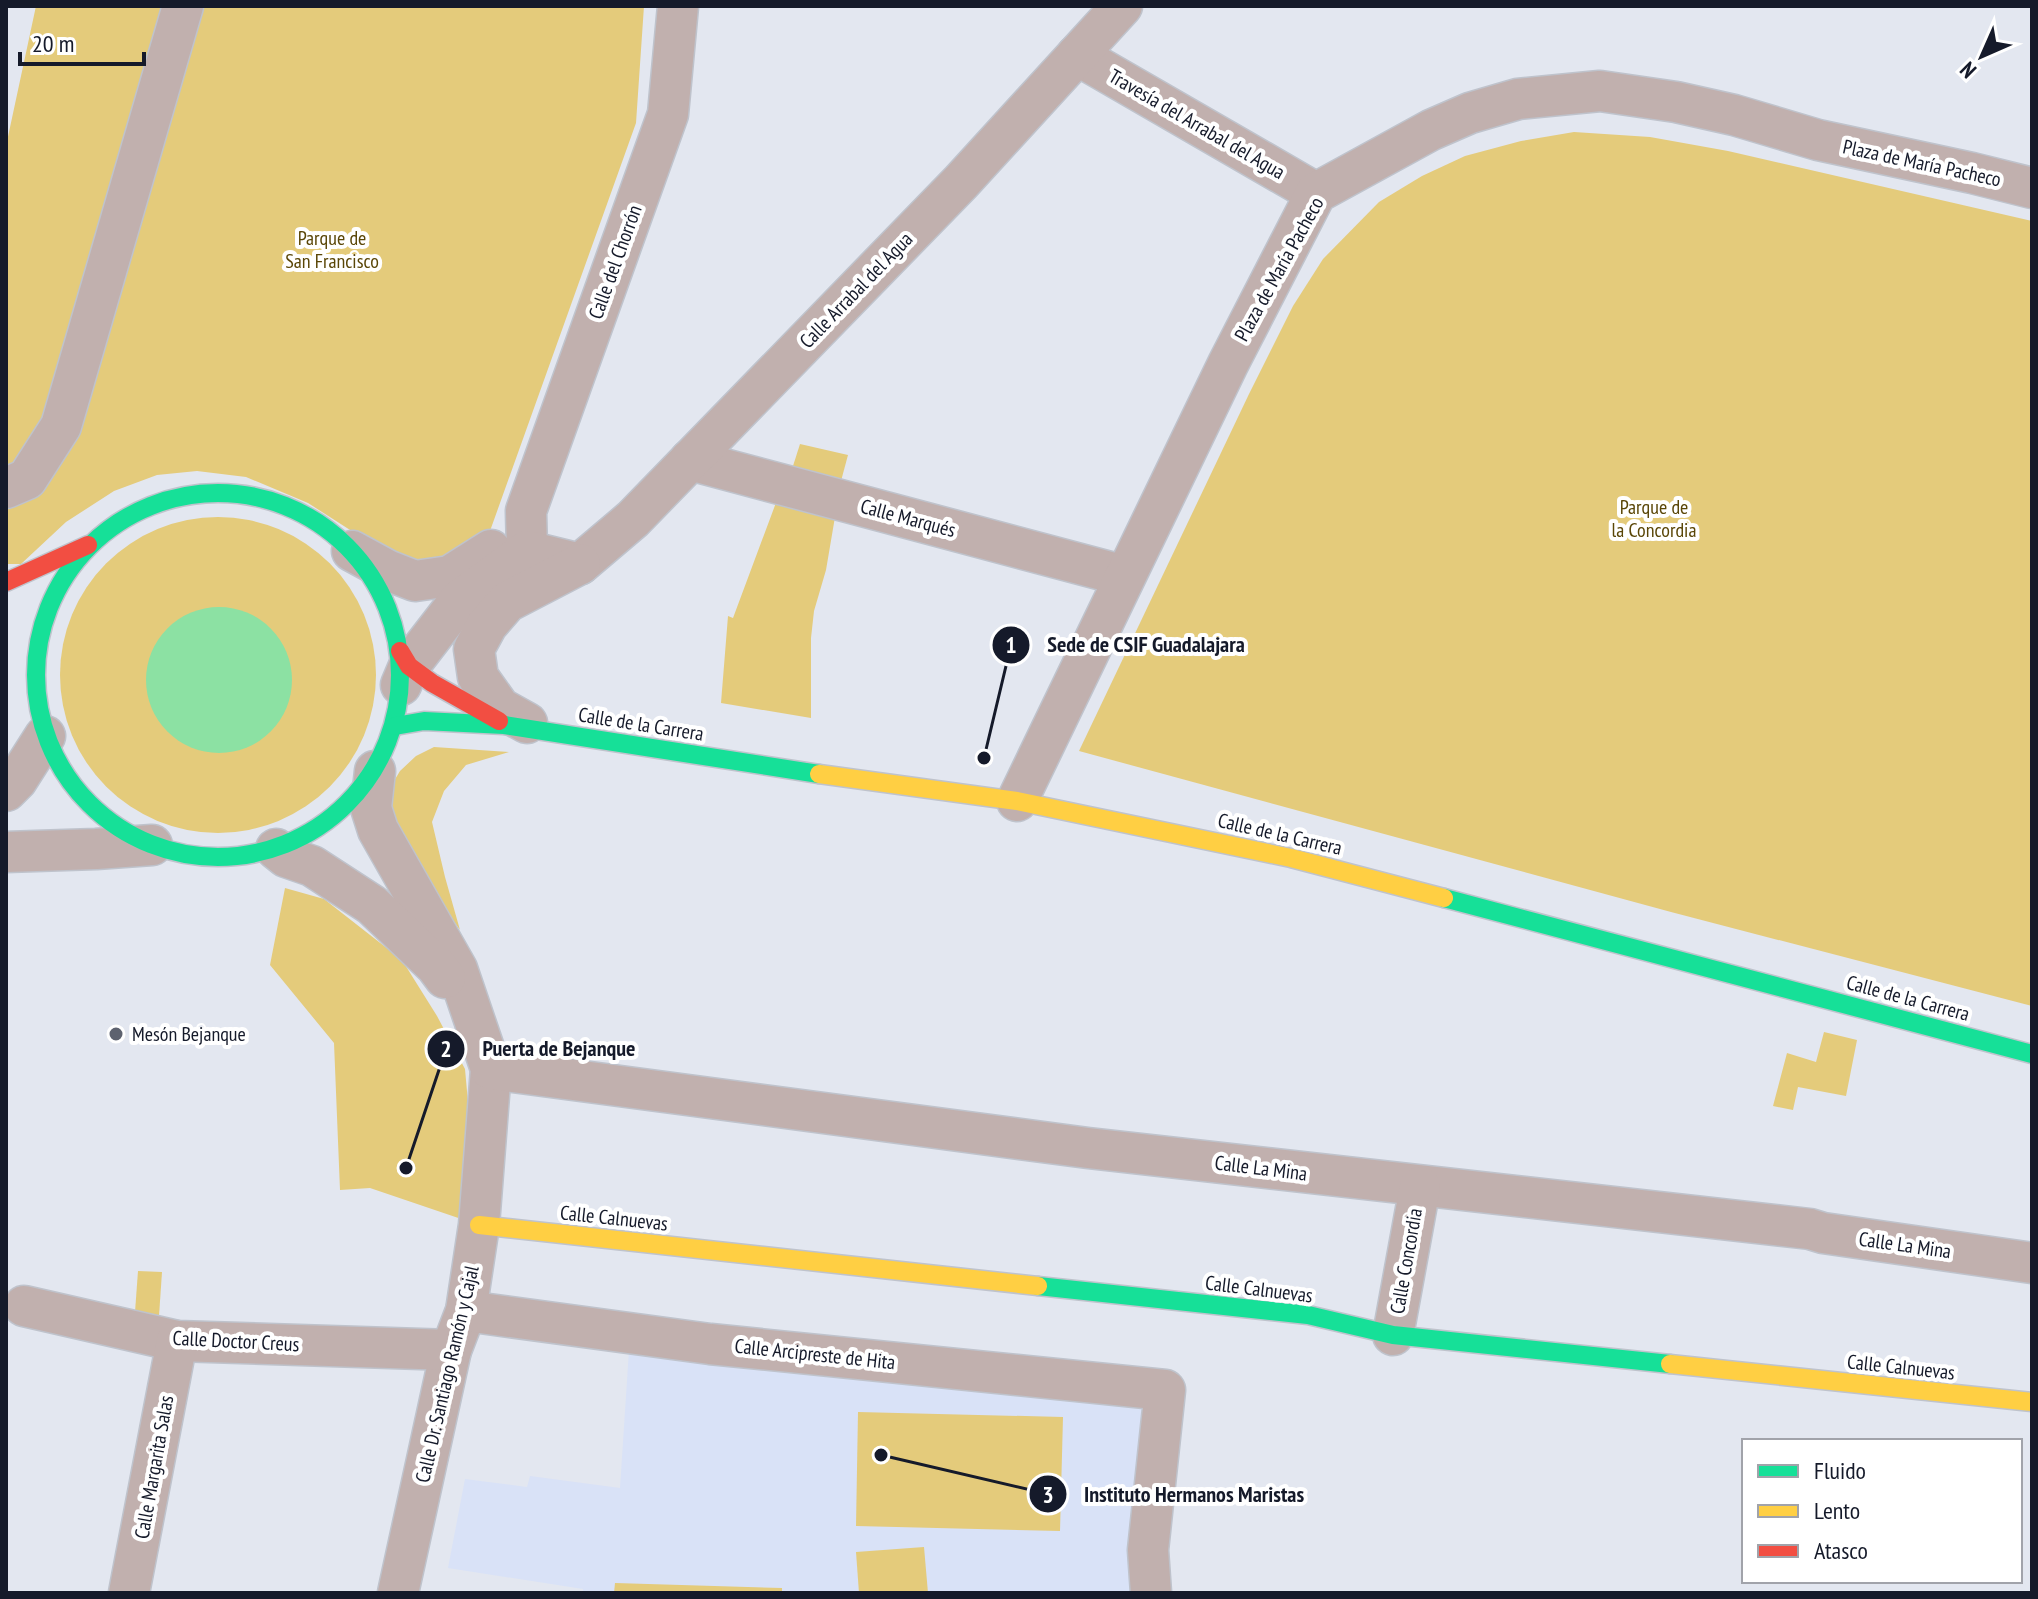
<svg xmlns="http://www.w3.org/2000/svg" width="2038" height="1599" font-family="'PT Sans Narrow',sans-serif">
<rect width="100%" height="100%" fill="#e3e7f0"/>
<!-- built -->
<polygon fill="#d9e2f7" points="629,1350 1143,1402 1132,1593 583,1593 583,1589 448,1568 465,1479 527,1487 530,1476 620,1488"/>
<!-- green -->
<g fill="#e4cb7b">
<polygon points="36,6 644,6 636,123 490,531 459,562 400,562 308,503 246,477 197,471 157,475 114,491 66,522 21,564 6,564 6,146"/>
<polygon points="1574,132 1650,137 1728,151 2032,221 2032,1006 1671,912 1079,751 1249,394 1293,306 1323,259 1379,202 1422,176 1465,156 1521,141"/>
<polygon points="800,444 848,455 841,481 793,466"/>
<polygon points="777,500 835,517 826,570 814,611 811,638 811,718 721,703 728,616 733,618"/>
<circle cx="218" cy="675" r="158"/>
<polygon points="434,747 509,752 466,765 444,791 432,822 445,877 460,930 410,860 391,807 391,786 400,771 416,756"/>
<polygon points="285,888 324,899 402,960 437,1016 465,1069 479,1225 370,1188 340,1190 334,1043 270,965"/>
<polygon points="1824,1032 1857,1040 1846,1096 1798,1087 1793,1110 1773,1106 1787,1053 1816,1062"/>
<polygon points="138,1271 162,1272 159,1316 135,1312"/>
<polygon points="858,1412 1063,1417 1060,1531 856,1526"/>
<polygon points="924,1547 928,1593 859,1593 856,1552"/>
<polygon points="615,1583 782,1588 782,1593 614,1593"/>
</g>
<!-- water -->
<circle fill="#8ce1a3" cx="219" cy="680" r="73"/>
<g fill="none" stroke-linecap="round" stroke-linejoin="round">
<!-- street casing -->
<g stroke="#bfc3cc" stroke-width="43">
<g id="street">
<polyline points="1077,55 1316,193"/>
<polyline points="690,460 1125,576"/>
<polyline points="6,488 27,479 61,426 183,6"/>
<polyline points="352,551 387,570 415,581 450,576 491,550"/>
<polyline points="527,551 526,511 668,114 678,6"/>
<polyline points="401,685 409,666 460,600 527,551 580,564 633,519 961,182 1122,6"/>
<polyline points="527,723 500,708 478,677 474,649 487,625 507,602 580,564"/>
<polyline points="375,771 371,808 378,830 457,969 491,1069 479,1225 466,1311 451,1350 398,1593"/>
<polyline points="6,791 17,780 45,736"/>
<polyline points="1017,801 1228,364 1316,193 1431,130 1470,113 1518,99 1600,91 1676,102 1734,115 1818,140 1972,173 2032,188"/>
<polyline points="276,849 286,857 312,866 372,905 436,966 445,978"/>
<polyline points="6,852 96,849 152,845"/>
<polyline points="491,1069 1088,1148 1810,1229 1823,1233 2032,1263"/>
<polyline points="24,1306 177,1341 451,1350"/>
<polyline points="466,1311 710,1344 1165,1390 1148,1550 1151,1593"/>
<polyline points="1393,1335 1420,1187"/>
<polyline points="129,1593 177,1341"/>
</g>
</g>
<!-- fast casing -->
<g stroke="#bfc3cc" stroke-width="21">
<g id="fast">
<circle cx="218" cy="675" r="182"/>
<polyline points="395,726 424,721 504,725 819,774"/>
<polyline points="1444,898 2032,1054"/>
<polyline points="1038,1286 1308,1315 1393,1335 1670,1364"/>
</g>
</g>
<!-- slow casing -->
<g stroke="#bfc3cc" stroke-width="21">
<g id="slow">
<polyline points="819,774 1017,801 1291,858 1444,898"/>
<polyline points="479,1225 1038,1286"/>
<polyline points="1670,1364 2032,1402"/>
</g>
</g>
<!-- jam casing -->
<g stroke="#bfc3cc" stroke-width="21">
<g id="jam">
<polyline points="6,582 88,545"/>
<polyline points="400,651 409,666 432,683 499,721"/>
</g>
</g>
<!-- street -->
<use href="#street" stroke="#c1b0ae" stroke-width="40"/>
<!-- fast -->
<use href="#fast" stroke="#16e098" stroke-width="18"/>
<!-- slow -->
<use href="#slow" stroke="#ffcf43" stroke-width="18"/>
<!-- jam -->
<use href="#jam" stroke="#f24e42" stroke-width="18"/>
</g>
<!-- markers -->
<circle fill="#5d626f" stroke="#fff" stroke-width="3" cx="116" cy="1034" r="8"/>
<g text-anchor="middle" stroke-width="8" stroke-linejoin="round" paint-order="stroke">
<!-- street labels -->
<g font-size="20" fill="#151a2a" stroke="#fff">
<text transform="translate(1197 124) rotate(30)" y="7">Travesía del Arrabal del Agua</text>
<text transform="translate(1922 163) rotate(12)" y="7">Plaza de María Pacheco</text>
<text transform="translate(615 262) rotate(-70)" y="7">Calle del Chorrón</text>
<text transform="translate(1279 269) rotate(-61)" y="7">Plaza de María Pacheco</text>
<text transform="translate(856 290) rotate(-46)" y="7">Calle Arrabal del Agua</text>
<text transform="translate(908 518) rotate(15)" y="7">Calle Marqués</text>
<text transform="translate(641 724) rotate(9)" y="7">Calle de la Carrera</text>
<text transform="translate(1280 834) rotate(13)" y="7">Calle de la Carrera</text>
<text transform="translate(1908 998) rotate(15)" y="7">Calle de la Carrera</text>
<text transform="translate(1261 1168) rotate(7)" y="7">Calle La Mina</text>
<text transform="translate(614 1218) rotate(6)" y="7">Calle Calnuevas</text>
<text transform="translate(1905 1245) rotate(8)" y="7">Calle La Mina</text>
<text transform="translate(1406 1261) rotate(-80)" y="7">Calle Concordia</text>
<text transform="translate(1259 1289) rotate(7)" y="7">Calle Calnuevas</text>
<text transform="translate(236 1341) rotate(3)" y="7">Calle Doctor Creus</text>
<text transform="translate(815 1354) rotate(6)" y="7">Calle Arcipreste de Hita</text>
<text transform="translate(1901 1367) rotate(6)" y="7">Calle Calnuevas</text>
<text transform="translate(447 1374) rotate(-77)" y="7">Calle Dr. Santiago Ramón y Cajal</text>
<text transform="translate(154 1467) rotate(-80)" y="7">Calle Margarita Salas</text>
</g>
<!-- park labels -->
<g font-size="20" fill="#5a4607" stroke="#fff">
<text x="332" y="245">Parque de<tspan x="332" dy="23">San Francisco</tspan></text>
<text x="1654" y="514">Parque de<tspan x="1654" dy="23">la Concordia</tspan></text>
</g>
<!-- poi labels -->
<g font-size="20" fill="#151a2a" stroke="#fff" text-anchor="start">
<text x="132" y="1041">Mesón Bejanque</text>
</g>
</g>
<!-- callouts -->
<path fill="none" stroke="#151a2a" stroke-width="3" d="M984 758L1011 645M406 1168L446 1049M881 1455L1048 1494"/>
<g fill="#151a2a" stroke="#fff" stroke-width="3">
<circle cx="984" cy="758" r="8"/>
<circle cx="406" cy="1168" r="8"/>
<circle cx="881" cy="1455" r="8"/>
<circle cx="1011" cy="645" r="20"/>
<circle cx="446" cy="1049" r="20"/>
<circle cx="1048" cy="1494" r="20"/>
</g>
<g font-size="24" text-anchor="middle" font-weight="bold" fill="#fff">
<text x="1011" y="653">1</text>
<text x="446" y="1057">2</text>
<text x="1048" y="1503">3</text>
</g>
<g font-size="22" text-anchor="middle" font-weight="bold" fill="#151a2a" stroke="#fff" stroke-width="8" stroke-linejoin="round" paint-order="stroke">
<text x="1146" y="652">Sede de CSIF Guadalajara</text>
<text x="559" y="1056">Puerta de Bejanque</text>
<text x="1194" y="1502">Instituto Hermanos Maristas</text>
</g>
<!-- border -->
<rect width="2038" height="1599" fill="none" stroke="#151a2a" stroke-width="16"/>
<!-- legend -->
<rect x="1742" y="1439" width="280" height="144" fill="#ffffff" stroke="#a1a3aa" stroke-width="2"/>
<rect x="1758" y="1465" width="40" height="12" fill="#16e098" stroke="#a1a3aa" stroke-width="2"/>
<text x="1814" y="1479" font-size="24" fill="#151a2a">Fluido</text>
<rect x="1758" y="1505" width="40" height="12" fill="#ffcf43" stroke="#a1a3aa" stroke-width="2"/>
<text x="1814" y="1519" font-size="24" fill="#151a2a">Lento</text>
<rect x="1758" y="1545" width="40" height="12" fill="#f24e42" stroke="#a1a3aa" stroke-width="2"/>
<text x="1814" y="1559" font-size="24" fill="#151a2a">Atasco</text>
<!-- north arrow -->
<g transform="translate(1982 56) rotate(225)" stroke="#ffffff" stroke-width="6" paint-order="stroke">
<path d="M0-6L14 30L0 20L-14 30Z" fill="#151a2a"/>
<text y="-12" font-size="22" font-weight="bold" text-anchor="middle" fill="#151a2a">N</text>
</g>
<!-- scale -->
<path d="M20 52v12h124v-12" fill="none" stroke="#151a2a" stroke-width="4"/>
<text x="32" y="52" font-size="24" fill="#151a2a" stroke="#ffffff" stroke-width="6" paint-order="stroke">20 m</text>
</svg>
